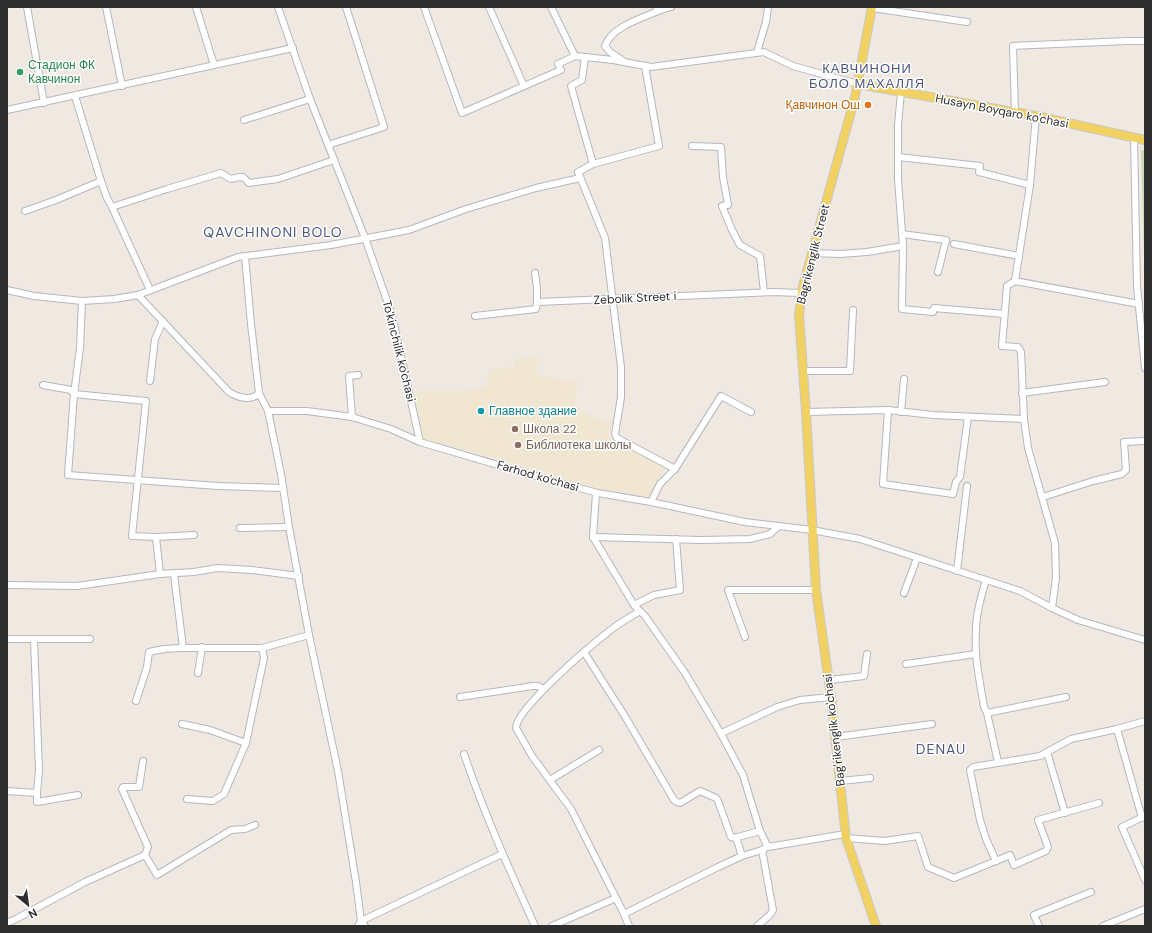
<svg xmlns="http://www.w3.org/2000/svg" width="1152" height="933" font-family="'DM Sans',sans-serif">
<rect width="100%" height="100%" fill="#efe9e1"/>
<!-- education -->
<polygon fill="#f0e6d1" points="537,357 537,375 578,382 574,405 592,417 612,422 609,437 666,467 650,499 605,490 564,480 500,459 422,439 414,391 466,391 485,387 490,369 514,367 515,359"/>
<!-- cemetery -->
<polygon fill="#c8d9b8" points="1141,150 1145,150 1145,298 1145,295"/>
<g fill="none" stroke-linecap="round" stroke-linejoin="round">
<!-- minor casing -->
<g stroke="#b4b7c1" stroke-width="8">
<g id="minor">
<polyline points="27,7 44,103"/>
<polyline points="106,7 122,86"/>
<polyline points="196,7 214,65"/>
<polyline points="278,7 310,99 365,238 392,315 420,442"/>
<polyline points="424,7 462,113 561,70 558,64 575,56 613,60 651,67 764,52 793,66 858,84"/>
<polyline points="489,7 524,86"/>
<polyline points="551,7 575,56"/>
<polyline points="872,8 967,22"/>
<polyline points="658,11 671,7"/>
<polyline points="757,52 766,22 768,7"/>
<polyline points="585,57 582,80 571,86 593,164"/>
<path d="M 622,60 L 610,52 L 605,46 C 611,27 642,18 658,11 L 656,7"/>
<polyline points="645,66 659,146 593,164 578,172 605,238 621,367 621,397 615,434 617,438 675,469"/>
<polyline points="901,92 898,125 898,179 903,246 902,309 933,312 934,308 1004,314"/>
<path d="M 75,96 L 101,181 L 107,198 L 112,207 L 167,189 L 221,173 C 236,183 228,177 243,177 L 249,183 L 278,179 L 334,160"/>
<polyline points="7,110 293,48"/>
<polyline points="1015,113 1013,46 1127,41 1145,41"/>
<polyline points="244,120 310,99"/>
<polyline points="1134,138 1137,286 1145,368"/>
<polyline points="328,145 384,127 346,7"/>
<polyline points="692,146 721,147 723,177 728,205 722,206 732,230 740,245 760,256 764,292"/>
<polyline points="898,157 980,166 979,172 1030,185"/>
<polyline points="112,207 150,290"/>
<polyline points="25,211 56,200 101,181"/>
<polyline points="902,234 946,240 938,272"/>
<polyline points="954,244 1019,256"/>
<polyline points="812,253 840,254 867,252 903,246"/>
<polyline points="245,256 251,324 259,393 268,411 281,474 289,527 309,635 338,771 356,882 361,921 365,926"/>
<polyline points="535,273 537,288 537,302"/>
<polyline points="1015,281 1030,185 1036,116"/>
<polyline points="7,290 34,296 82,301 114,299 138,295 238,257 331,245 409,230 466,209 536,188 580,178"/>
<path d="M 138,295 L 229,392 C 237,397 251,402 259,393"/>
<polyline points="82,301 80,348 74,394 68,475 218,486 282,488"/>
<polyline points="475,316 536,309 537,302 773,292 801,293"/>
<polyline points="803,371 850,371 853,310"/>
<polyline points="150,381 155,339 163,321"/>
<polyline points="43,385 71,390 74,394 146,401 132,536 156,537"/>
<polyline points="1022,393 1105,382"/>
<polyline points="888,410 883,484 953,494 956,482 960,477 968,417"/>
<polyline points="268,411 307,411 352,417 391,429 420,442 549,480 598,493 651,502 745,522 812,530 860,539 1020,591 1052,608 1078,620 1145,640"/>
<polyline points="806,412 888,410 933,415 1024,419"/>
<polyline points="901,412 904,379"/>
<polyline points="352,417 349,376 358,375"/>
<polyline points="596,493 593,537 634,605 645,616 685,673 720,732 724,732 777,707 800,700 831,697"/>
<polyline points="1043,497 1093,481 1122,474 1126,470 1124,442 1145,441"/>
<polyline points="651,502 660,484 675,469 721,396 751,412"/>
<polyline points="240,528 289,527"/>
<polyline points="593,537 701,540 750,539 770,534 779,526"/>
<polyline points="957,571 967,486"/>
<polyline points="160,574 156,537 194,535"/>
<polyline points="174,574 183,648"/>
<path d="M 986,580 C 981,597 976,614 976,631 C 974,657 980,682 984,707 L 987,713"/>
<polyline points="7,585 77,586 160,574 194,572 217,568 252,570 299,576"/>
<polyline points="904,593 917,558"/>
<polyline points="634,605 654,595 680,590 676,539"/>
<polyline points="1052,608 1056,578 1055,543 1028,448 1024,419 1021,352 1018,347 1002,346 1007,286 1015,281 1139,304"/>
<path d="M 640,611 C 629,618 617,624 607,633 C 590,646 516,709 516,728 L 532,756 L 571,809 L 624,914 L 718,867 L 742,856 L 762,850"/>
<polyline points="745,637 728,590 816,590"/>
<polyline points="7,639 90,639"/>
<polyline points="584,652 626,718 674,800 677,802 680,803 700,791 716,798 718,801 731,837 734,838 760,831"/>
<polyline points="906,664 976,654"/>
<polyline points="198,673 202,647"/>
<polyline points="829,680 864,676 867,654"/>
<polyline points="460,697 533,686 538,686 543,689"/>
<polyline points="136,701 147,667 149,652 164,649 180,648 262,648 309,635"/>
<polyline points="182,724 210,730 246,743"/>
<polyline points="1117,729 1145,721"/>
<polyline points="720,732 743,775 760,831 768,847 845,834"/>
<polyline points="836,737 932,724"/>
<polyline points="1047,752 1065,813"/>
<path d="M 464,754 C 484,813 509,869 535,926"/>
<polyline points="998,762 987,713 1066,697"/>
<polyline points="550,780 599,750"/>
<polyline points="841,781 870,778"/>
<polyline points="7,791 37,793 39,770 34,640"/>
<polyline points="37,793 37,802 78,795"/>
<polyline points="187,799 213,801 224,794 246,743 264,658 262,648"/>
<polyline points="1099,803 1038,820 1048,847 1046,851 1014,865 1010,855 996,861 986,839 980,820 970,770 973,767 1040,756 1071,739 1117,729 1142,818"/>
<polyline points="1145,816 1122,827 1145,880"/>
<polyline points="736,837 742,856"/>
<polyline points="846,838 885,841 918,836 928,867 954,878 996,861"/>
<polyline points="145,855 157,875 231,830 245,829 255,825"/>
<polyline points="624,914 629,926"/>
<polyline points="7,923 16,919 85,882 145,855 148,847 122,789 123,787 139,787 143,761"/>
<polyline points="358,926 361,921 502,854"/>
<polyline points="552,926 616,898"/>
<polyline points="757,926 770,915 773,910 762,850 765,848"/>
<polyline points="1039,926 1034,915 1091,892"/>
<polyline points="1103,926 1145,909"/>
</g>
</g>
<!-- major casing -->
<g stroke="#c9c9c9" stroke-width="10">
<g id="major">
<polyline points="872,7 855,97 803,286 799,315 806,412 816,590 831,697 846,838 876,926"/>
<polyline points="858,84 1036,116 1145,140"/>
</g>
</g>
<!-- minor -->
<use href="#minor" stroke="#fff" stroke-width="6"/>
<!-- major -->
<use href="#major" stroke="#f2d163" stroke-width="8"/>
</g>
<!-- markers -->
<circle fill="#2e9e5b" stroke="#fff" stroke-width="1.5" cx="20" cy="72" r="4"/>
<circle fill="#e8710a" stroke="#fff" stroke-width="1.5" cx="868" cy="105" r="4"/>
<circle fill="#0f9aa8" stroke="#fff" stroke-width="1.5" cx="481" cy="411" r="4"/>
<g fill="#8d6e63" stroke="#fff" stroke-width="1.5">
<circle cx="515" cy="429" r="4"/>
<circle cx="518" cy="445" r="4"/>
</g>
<g text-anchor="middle" stroke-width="3" stroke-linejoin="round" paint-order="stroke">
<!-- leisure labels -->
<g font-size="12" fill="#27864d" stroke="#fff" text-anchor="start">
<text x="28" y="69">Стадион ФК<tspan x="28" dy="14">Кавчинон</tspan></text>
</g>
<!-- food labels -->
<g font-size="12" fill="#c56008" stroke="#fff" text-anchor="end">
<text x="860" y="109">Қавчинон Ош</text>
</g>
<!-- street labels -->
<g font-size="12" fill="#2e2e2e" stroke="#fff">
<text transform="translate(1002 111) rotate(11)" y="4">Husayn Boyqaro ko'chasi</text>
<text transform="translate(813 254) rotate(-76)" y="4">Bagrikenglik Street</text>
<text transform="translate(635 298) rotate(-3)" y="4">Zebolik Street i</text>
<text transform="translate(399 351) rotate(76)" y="4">To'kinchilik ko'chasi</text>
<text transform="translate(538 476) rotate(16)" y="4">Farhod ko'chasi</text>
<text transform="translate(834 730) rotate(-97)" y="4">Bag'rikenglik ko'chasi</text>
</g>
<!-- culture labels -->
<g font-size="12" fill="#0d838f" stroke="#fff" text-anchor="start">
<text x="489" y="415">Главное здание</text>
</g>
<!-- education labels -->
<g font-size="12" fill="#785e54" stroke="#fff" text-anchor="start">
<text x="523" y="433">Школа 22</text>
<text x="526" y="449">Библиотека школы</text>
</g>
<!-- neighbourhood labels -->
<g font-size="13" letter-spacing="1" fill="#4d5680" stroke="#fff">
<text x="867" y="73">КАВЧИНОНИ<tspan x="867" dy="15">БОЛО МАХАЛЛЯ</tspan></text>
</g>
<!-- quarter labels -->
<g font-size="14" letter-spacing="1" fill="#4d5680" stroke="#fff">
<text x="273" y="237">QAVCHINONI BOLO</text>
<text x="941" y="754">DENAU</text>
</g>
</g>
<!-- border -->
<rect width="1152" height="933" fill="none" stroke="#2e2e2e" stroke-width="16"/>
<!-- north arrow -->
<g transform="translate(28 905) rotate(151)" stroke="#ffffff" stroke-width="3" paint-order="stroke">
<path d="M0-3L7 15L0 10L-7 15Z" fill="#2e2e2e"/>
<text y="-6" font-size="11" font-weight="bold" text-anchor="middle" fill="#2e2e2e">N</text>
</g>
</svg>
